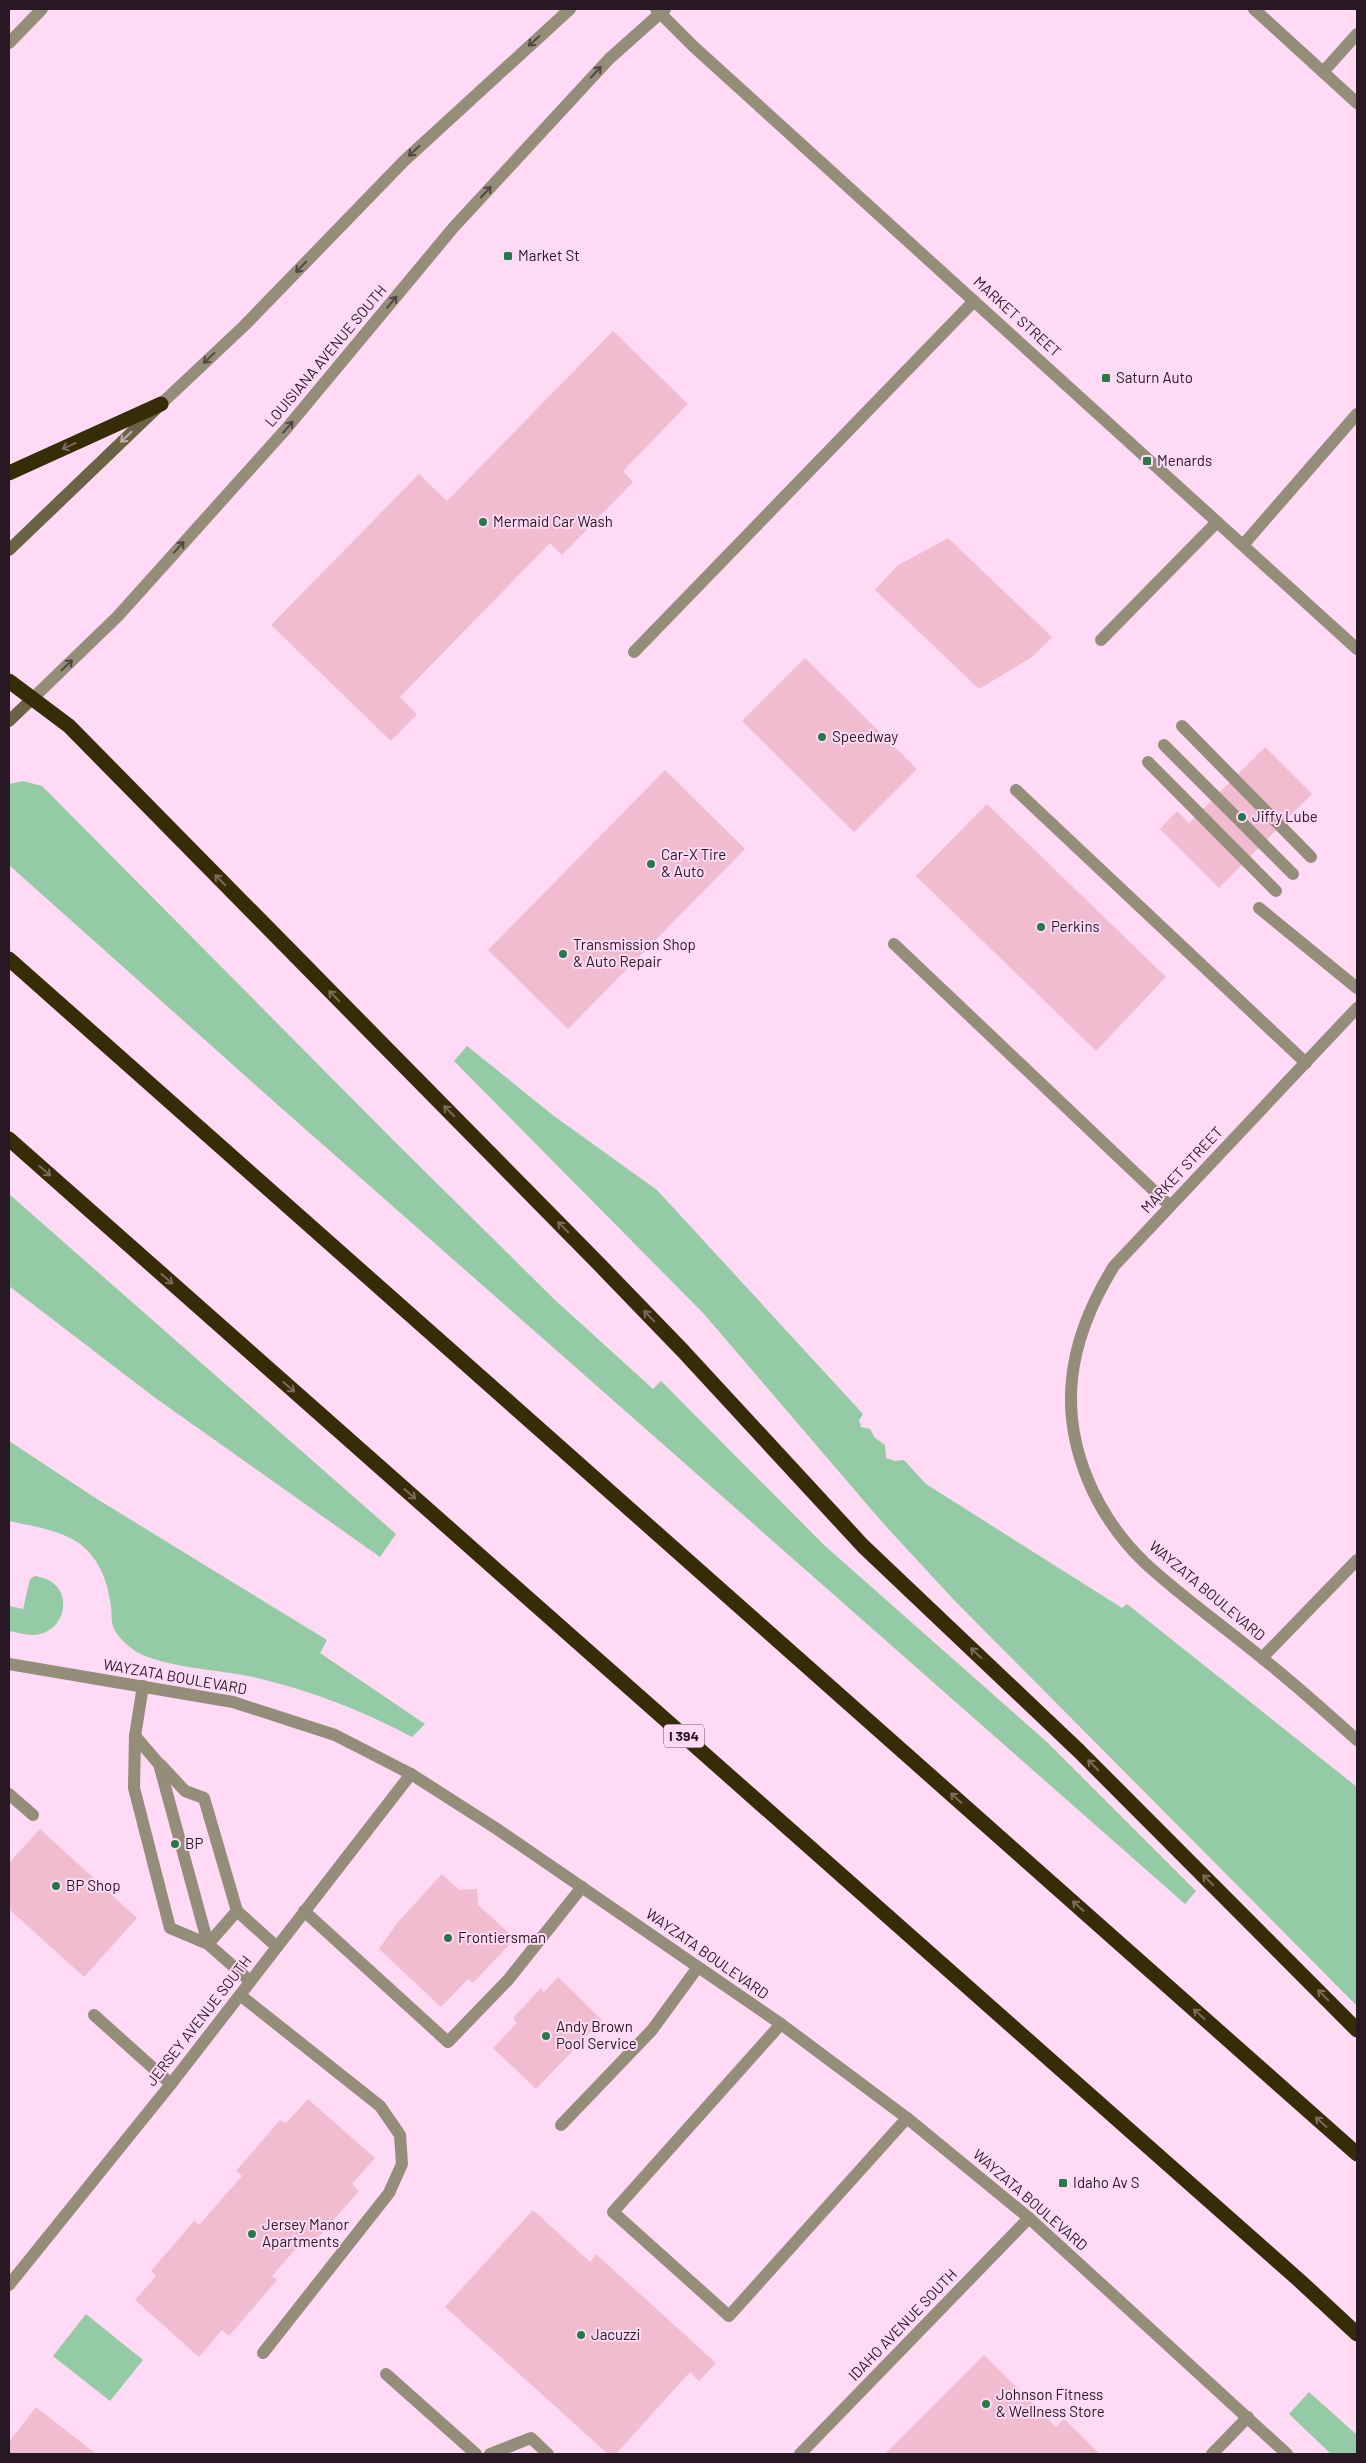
<svg xmlns="http://www.w3.org/2000/svg" width="1366" height="2463" font-family="Barlow,sans-serif">
<rect width="100%" height="100%" fill="#fedaf5"/>
<!-- green -->
<g fill="#94caa5">
<polygon points="23,781 42,786 48,792 397,1144 555,1300 653,1389 661,1381 824,1545 1048,1743 1196,1891 1185,1904 279,1106 9,865 9,784"/>
<polygon points="467,1046 554,1116 657,1190 863,1414 859,1420 861,1427 870,1429 875,1438 885,1445 886,1458 895,1461 904,1460 926,1484 1122,1608 1127,1604 1357,1787 1357,2006 953,1599 882,1522 704,1314 454,1061"/>
<polygon points="9,1194 396,1534 380,1557 154,1397 9,1286"/>
<path d="M 9,1441 L 97,1499 L 327,1640 L 320,1653 L 425,1724 L 412,1737 C 362,1710 309,1690 253,1677 C 221,1670 161,1667 135,1651 C 127,1645 116,1636 113,1626 C 111,1621 112,1613 111,1607 C 108,1581 98,1554 74,1540 C 54,1529 31,1526 9,1521 Z"/>
<path d="M 35,1576 C 78,1582 68,1635 32,1635 C 25,1635 16,1632 9,1631 L 9,1606 L 23,1609 L 30,1579 Z"/>
<polygon points="86,2314 143,2360 110,2401 53,2356"/>
<polygon points="1309,2392 1357,2435 1357,2454 1331,2454 1289,2414"/>
</g>
<!-- building -->
<g fill="#f1bcd0">
<polygon points="613,331 688,404 623,471 633,482 562,555 550,543 400,697 417,714 391,741 271,625 419,474 447,501"/>
<polygon points="948,538 1052,637 1032,657 979,689 875,590 897,566"/>
<polygon points="805,658 917,769 854,832 742,721"/>
<polygon points="1265,747 1312,794 1219,888 1160,829 1177,811 1189,823"/>
<polygon points="665,770 745,849 568,1029 488,950"/>
<polygon points="987,804 1166,977 1096,1051 916,876"/>
<polygon points="40,1829 137,1918 84,1977 9,1909 9,1863"/>
<polygon points="442,1874 459,1890 477,1889 478,1905 509,1933 511,1943 473,1983 468,1979 441,2007 379,1949 398,1922"/>
<polygon points="558,1977 602,2020 536,2089 493,2048 517,2023 513,2018 541,1988 544,1992"/>
<polygon points="308,2099 375,2158 352,2184 359,2191 308,2249 301,2243 272,2276 277,2280 229,2336 222,2330 199,2357 135,2300 156,2276 151,2271 194,2221 199,2225 242,2176 236,2171 280,2120 286,2123"/>
<polygon points="533,2210 590,2262 596,2254 716,2363 699,2381 690,2372 616,2454 608,2454 445,2307"/>
<polygon points="984,2355 1056,2427 1064,2419 1100,2454 885,2454"/>
<polygon points="36,2407 96,2454 9,2454 9,2442"/>
</g>
<g fill="none" stroke-linecap="round" stroke-linejoin="round">
<!-- service -->
<g stroke="#938d79" stroke-width="12">
<polyline points="1254,9 1357,103"/>
<polyline points="9,43 42,9"/>
<polyline points="1323,72 1357,34"/>
<polyline points="1243,545 1357,414"/>
<polyline points="1101,640 1217,522"/>
<polyline points="634,652 974,301"/>
<polyline points="1182,726 1311,857"/>
<polyline points="1164,745 1293,874"/>
<polyline points="1148,762 1276,891"/>
<polyline points="1016,790 1306,1063"/>
<polyline points="1259,908 1357,988"/>
<polyline points="894,944 1169,1205"/>
<polyline points="1262,1658 1357,1560"/>
<polyline points="143,1686 135,1736 134,1788 170,1928 208,1944 250,1981"/>
<polyline points="135,1736 159,1764 208,1944"/>
<polyline points="161,1765 185,1791 204,1798 237,1911"/>
<polyline points="9,1794 33,1815"/>
<polyline points="304,1911 448,2042 508,1980 582,1887"/>
<polyline points="208,1944 237,1911 277,1947"/>
<polyline points="240,1995 380,2106 400,2135 402,2164 389,2193 263,2353"/>
<polyline points="94,2015 171,2084"/>
<polyline points="781,2024 613,2212 729,2316 907,2118"/>
<polyline points="561,2125 652,2030 698,1967"/>
<polyline points="386,2374 476,2454"/>
<polyline points="490,2454 531,2438 548,2454"/>
<polyline points="1212,2454 1248,2417"/>
</g>
<!-- minor -->
<g stroke="#938d79" stroke-width="12">
<polyline points="9,2285 171,2084 411,1774"/>
<polyline points="800,2454 1029,2218"/>
</g>
<!-- tertiary -->
<g stroke="#938d79" stroke-width="12">
<polyline points="656,9 693,46 1357,649"/>
<polyline points="161,404 245,325 404,161 570,9"/>
<polyline points="32,699 118,616 286,429 453,228 609,59 665,9"/>
<path d="M 1357,1008 L 1114,1266 C 1093,1300 1076,1339 1072,1379 C 1065,1447 1096,1516 1145,1563 C 1182,1597 1223,1626 1262,1658 C 1295,1684 1326,1712 1357,1740"/>
<polyline points="9,1664 233,1702 335,1735 411,1774 497,1829 781,2024 907,2118 1029,2218 1287,2454"/>
</g>
<!-- secondary -->
<g stroke="#6b6345" stroke-width="12">
<polyline points="9,550 156,409"/>
<polyline points="9,721 32,699"/>
</g>
<!-- motorway -->
<g stroke="#362c08" stroke-width="15">
<polyline points="9,473 161,404"/>
<polyline points="9,681 69,726 597,1262 683,1351 863,1546 1079,1751 1357,2030"/>
<polyline points="9,959 1357,2154"/>
<polyline points="9,1139 1300,2281 1357,2334"/>
</g>
</g>
<!-- one-way arrows -->
<defs><path id="oneway-shaft" d="M-6 0H5M1.5-3L5.5 0L1.5 3" fill="none" stroke-width="1.6" stroke-linecap="round" stroke-linejoin="round" transform="scale(1.25)"/></defs>
<g stroke="#524746">
<use href="#oneway-shaft" transform="translate(534 41) rotate(138)"/>
<use href="#oneway-shaft" transform="translate(596 72) rotate(-47)"/>
<use href="#oneway-shaft" transform="translate(414 151) rotate(137)"/>
<use href="#oneway-shaft" transform="translate(486 192) rotate(-47)"/>
<use href="#oneway-shaft" transform="translate(301 267) rotate(134)"/>
<use href="#oneway-shaft" transform="translate(392 302) rotate(-50)"/>
<use href="#oneway-shaft" transform="translate(209 358) rotate(137)"/>
<use href="#oneway-shaft" transform="translate(288 427) rotate(-49)"/>
<use href="#oneway-shaft" transform="translate(179 547) rotate(-48)"/>
<use href="#oneway-shaft" transform="translate(67 665) rotate(-44)"/>
</g>
<use stroke="#c3aaaf" href="#oneway-shaft" transform="translate(126 437) rotate(136)"/>
<g stroke="#7c695b">
<use href="#oneway-shaft" transform="translate(69 446) rotate(156)"/>
<use href="#oneway-shaft" transform="translate(220 880) rotate(-135)"/>
<use href="#oneway-shaft" transform="translate(334 996) rotate(-135)"/>
<use href="#oneway-shaft" transform="translate(449 1111) rotate(-135)"/>
<use href="#oneway-shaft" transform="translate(45 1171) rotate(41)"/>
<use href="#oneway-shaft" transform="translate(563 1227) rotate(-135)"/>
<use href="#oneway-shaft" transform="translate(167 1279) rotate(41)"/>
<use href="#oneway-shaft" transform="translate(649 1316) rotate(-134)"/>
<use href="#oneway-shaft" transform="translate(289 1387) rotate(41)"/>
<use href="#oneway-shaft" transform="translate(410 1494) rotate(41)"/>
<use href="#oneway-shaft" transform="translate(976 1653) rotate(-137)"/>
<use href="#oneway-shaft" transform="translate(1093 1765) rotate(-135)"/>
<use href="#oneway-shaft" transform="translate(956 1798) rotate(-138)"/>
<use href="#oneway-shaft" transform="translate(1208 1880) rotate(-135)"/>
<use href="#oneway-shaft" transform="translate(1078 1906) rotate(-138)"/>
<use href="#oneway-shaft" transform="translate(1323 1995) rotate(-135)"/>
<use href="#oneway-shaft" transform="translate(1199 2014) rotate(-138)"/>
<use href="#oneway-shaft" transform="translate(1321 2122) rotate(-138)"/>
</g>
<!-- markers -->
<g fill="#28794a" stroke="#fedaf5" stroke-width="2">
<rect x="503" y="251" width="10" height="10" rx="2.5"/>
<rect x="1101" y="373" width="10" height="10" rx="2.5"/>
<rect x="1142" y="456" width="10" height="10" rx="2.5"/>
<circle cx="483" cy="522" r="5"/>
<circle cx="822" cy="737" r="5"/>
<circle cx="1242" cy="817" r="5"/>
<circle cx="651" cy="864" r="5"/>
<circle cx="1041" cy="927" r="5"/>
<circle cx="563" cy="954" r="5"/>
<circle cx="175" cy="1844" r="5"/>
<circle cx="56" cy="1886" r="5"/>
<circle cx="448" cy="1938" r="5"/>
<circle cx="546" cy="2036" r="5"/>
<rect x="1058" y="2178" width="10" height="10" rx="2.5"/>
<circle cx="252" cy="2234" r="5"/>
<circle cx="581" cy="2335" r="5"/>
<circle cx="986" cy="2404" r="5"/>
</g>
<g text-anchor="middle" stroke-width="4" stroke-linejoin="round" paint-order="stroke">
<!-- shield labels -->
<rect fill="#fedaf5" stroke="#685263" stroke-width="1" x="664" y="1724.5" width="40" height="23" rx="4"/>
<g font-size="14" font-weight="bold" fill="#271824">
<text x="684" y="1741">I 394</text>
</g>
<!-- poi labels -->
<g font-size="15" fill="#271824" stroke="#fedaf5" text-anchor="start">
<text x="518" y="261">Market St</text>
<text x="1116" y="383">Saturn Auto</text>
<text x="1157" y="466">Menards</text>
<text x="493" y="527">Mermaid Car Wash</text>
<text x="832" y="742">Speedway</text>
<text x="1252" y="822">Jiffy Lube</text>
<text x="661" y="860">Car-X Tire<tspan x="661" dy="17">&amp; Auto</tspan></text>
<text x="1051" y="932">Perkins</text>
<text x="573" y="950">Transmission Shop<tspan x="573" dy="17">&amp; Auto Repair</tspan></text>
<text x="185" y="1849">BP</text>
<text x="66" y="1891">BP Shop</text>
<text x="458" y="1943">Frontiersman</text>
<text x="556" y="2032">Andy Brown<tspan x="556" dy="17">Pool Service</tspan></text>
<text x="1073" y="2188">Idaho Av S</text>
<text x="262" y="2230">Jersey Manor<tspan x="262" dy="17">Apartments</tspan></text>
<text x="591" y="2340">Jacuzzi</text>
<text x="996" y="2400">Johnson Fitness<tspan x="996" dy="17">&amp; Wellness Store</tspan></text>
</g>
<!-- street labels -->
<g font-size="15" fill="#271824" stroke="#fedaf5">
<text transform="translate(1017 317) rotate(42)" y="5">MARKET STREET</text>
<text transform="translate(326 356) rotate(-50)" y="5">LOUISIANA AVENUE SOUTH</text>
<text transform="translate(1182 1170) rotate(-47)" y="5">MARKET STREET</text>
<text transform="translate(1207 1591) rotate(40)" y="5">WAYZATA BOULEVARD</text>
<text transform="translate(175 1677) rotate(10)" y="5">WAYZATA BOULEVARD</text>
<text transform="translate(707 1954) rotate(35)" y="5">WAYZATA BOULEVARD</text>
<text transform="translate(199 2021) rotate(-52)" y="5">JERSEY AVENUE SOUTH</text>
<text transform="translate(1030 2200) rotate(41)" y="5">WAYZATA BOULEVARD</text>
<text transform="translate(903 2325) rotate(-46)" y="5">IDAHO AVENUE SOUTH</text>
</g>
</g>
<!-- border -->
<rect width="1366" height="2463" fill="none" stroke="#271824" stroke-width="20"/>
</svg>
